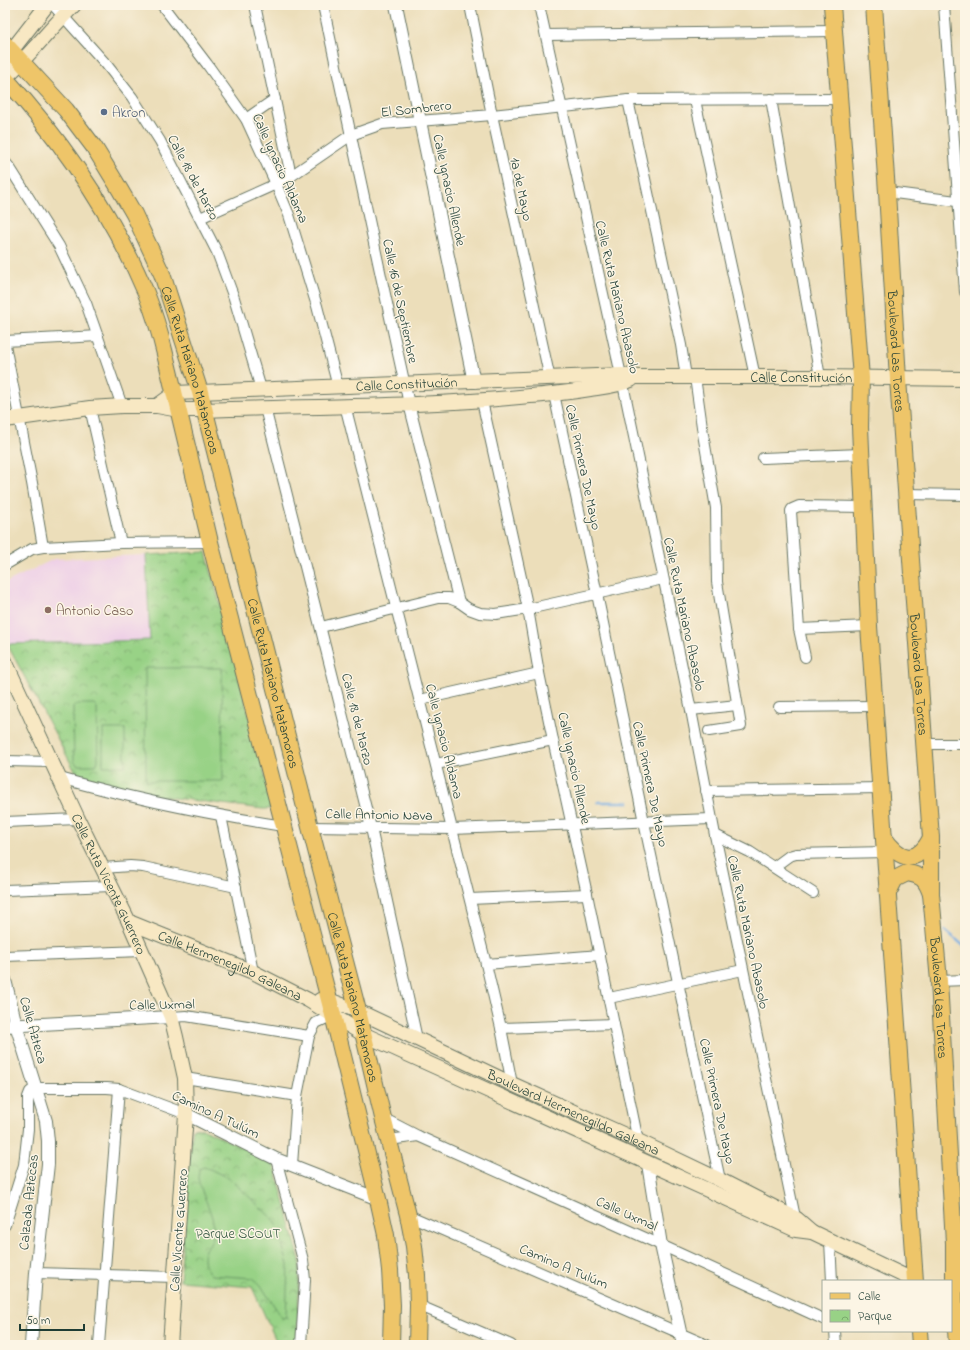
<svg xmlns="http://www.w3.org/2000/svg" width="970" height="1350" font-family="'Indie Flower',sans-serif">
<defs>
<pattern id="park-crowns" width="20" height="18" patternUnits="userSpaceOnUse"><rect width="20" height="18" fill="#98d286"/><path d="M2 6a3 3 0 1 1 6 0M12 15a3 3 0 1 1 6 0" fill="none" stroke="#7bac6e"/></pattern>
</defs>
<rect width="100%" height="100%" fill="#fcf5e5"/>
<filter id="ink" filterUnits="userSpaceOnUse"><feTurbulence type="fractalNoise" baseFrequency=".025" numOctaves="2"/><feDisplacementMap in="SourceGraphic" scale="8" xChannelSelector="R" yChannelSelector="G"/><feConvolveMatrix kernelMatrix="1 2 1 2 8 2 1 2 1" color-interpolation-filters="sRGB"/></filter>
<filter id="wash" filterUnits="userSpaceOnUse"><feTurbulence type="fractalNoise" baseFrequency=".012" numOctaves="4" result="noise"/><feDisplacementMap in="SourceGraphic" scale="16" xChannelSelector="R" yChannelSelector="G"/><feGaussianBlur stdDeviation="0.9" result="paint"/><feColorMatrix in="noise" values="0 0 0 0 0 0 0 0 0 0 0 0 0 0 0 0 0 1.4 0 .05"/><feComposite in="paint" operator="in"/></filter>
<g filter="url(#wash)">
<rect width="100%" height="100%" fill="#ecdeba"/>
<!-- built -->
<polygon fill="#eed0e7" points="146,555 150,640 7,644 5,635 5,583 54,559"/>
<!-- park -->
<g fill="url(#park-crowns)" stroke="#5c885d">
<polygon points="206,552 271,798 270,809 263,809 142,794 76,773 7,644 150,640 146,555"/>
<polygon points="193,1128 201,1129 202,1128 274,1163 300,1260 297,1345 278,1345 252,1287 180,1281 188,1165"/>
</g>
<!-- pitch -->
<g fill="#98d286" stroke="#5c885d">
<polygon points="145,668 222,668 223,781 146,781"/>
<polygon points="77,704 94,704 97,707 98,761 96,765 77,765 74,761 73,707"/>
<rect x="103" y="729" width="22" height="37"/>
<path d="M 204,1167 L 212,1170 L 230,1179 L 276,1222 L 288,1265 L 286,1317 L 282,1318 L 260,1284 L 253,1278 L 211,1275 C 204,1267 203,1260 205,1249 C 227,1231 202,1200 198,1178 C 198,1176 199,1172 199,1169 Z"/>
</g>
<g fill="none" stroke-linecap="round" stroke-linejoin="round">
<!-- stream -->
<g stroke="#71aae1" stroke-width="2.5">
<polyline points="598,802 629,802"/>
<polyline points="945,930 965,947"/>
</g>
</g>
</g>
<g filter="url(#ink)">
<g fill="none" stroke-linecap="round" stroke-linejoin="round">
<!-- minor casing -->
<g stroke="#677563" stroke-width="12">
<g id="minor">
<polyline points="53,5 106,64 132,97 160,141 217,252 234,298 261,389"/>
<polyline points="162,5 207,64 246,119 276,184 289,215 317,306 338,387"/>
<polyline points="255,5 291,176"/>
<polyline points="323,5 381,276 409,404 459,602"/>
<polyline points="470,5 492,115 550,379"/>
<polyline points="539,5 623,384 691,710 715,835 796,1222"/>
<polyline points="944,5 965,292"/>
<polyline points="546,35 834,31"/>
<polyline points="771,99 820,377"/>
<polyline points="628,100 681,345 686,377"/>
<polyline points="695,100 755,377"/>
<polyline points="246,119 275,99"/>
<polyline points="5,162 10,168 59,246 86,303 122,406"/>
<polyline points="887,192 964,202"/>
<polyline points="200,218 276,184 291,176 351,135 382,124 492,115 628,100 840,99"/>
<polyline points="5,341 98,336"/>
<polyline points="5,345 32,483 43,547"/>
<polyline points="695,377 703,434 716,508 717,582 741,726 709,731"/>
<polyline points="554,394 597,594 644,822 720,1180"/>
<polyline points="482,401 528,609 539,673 553,740 587,894 638,1141"/>
<polyline points="345,405 486,964 501,1028 512,1084"/>
<polyline points="90,408 121,543"/>
<polyline points="265,408 371,828 417,1039"/>
<polyline points="763,458 861,454"/>
<polyline points="906,494 965,495"/>
<polyline points="5,565 32,549 43,547 121,543 210,542"/>
<polyline points="321,627 438,598 449,598 459,602 469,609 480,613 496,614 528,609 663,579"/>
<polyline points="799,629 869,626"/>
<polyline points="805,657 799,629 791,511 792,509 799,506 864,507"/>
<polyline points="420,700 539,673"/>
<polyline points="779,707 874,706"/>
<polyline points="691,710 737,705"/>
<polyline points="924,744 965,744"/>
<polyline points="5,761 52,762"/>
<polyline points="436,764 553,740"/>
<path d="M 60,778 C 133,799 208,814 283,826"/>
<polyline points="706,791 880,788"/>
<polyline points="221,816 253,972"/>
<polyline points="5,822 78,819"/>
<polyline points="310,827 452,829 711,819"/>
<polyline points="715,835 750,852 813,893"/>
<polyline points="774,867 789,856 796,854 885,852"/>
<polyline points="103,868 130,866 143,867 236,887"/>
<polyline points="5,890 112,886"/>
<polyline points="470,899 587,894"/>
<polyline points="5,956 142,951"/>
<polyline points="486,964 600,955"/>
<polyline points="939,981 965,980"/>
<polyline points="609,998 743,970"/>
<polyline points="171,1017 186,1016 309,1036"/>
<polyline points="501,1028 614,1024"/>
<polyline points="185,1078 297,1096"/>
<polyline points="383,1118 418,1136 661,1245 823,1319"/>
<polyline points="389,1140 418,1136"/>
<polyline points="276,1159 303,1260 305,1280 301,1345"/>
<polyline points="292,1165 297,1096 309,1036 316,1023 333,1015"/>
<polyline points="408,1215 707,1345"/>
<polyline points="5,1225 24,1165 28,1129 28,1097 30,1092 35,1088 107,1088 119,1089 186,1114"/>
<polyline points="830,1241 832,1281"/>
<polyline points="36,1273 175,1277"/>
<polyline points="418,1305 511,1345"/>
<polyline points="835,1331 836,1345"/>
<polyline points="99,1345 119,1089"/>
</g>
</g>
<!-- tertiary casing -->
<g stroke="#677563" stroke-width="14">
<g id="tertiary">
<polyline points="396,5 474,382"/>
<polyline points="5,980 16,1025 46,1121 48,1141 48,1164 36,1273 31,1345"/>
<polyline points="5,1026 171,1017"/>
<polyline points="186,1114 276,1159 378,1199"/>
<polyline points="648,1164 661,1245 683,1345"/>
</g>
</g>
<!-- secondary casing -->
<g stroke="#677563" stroke-width="16">
<g id="secondary">
<polyline points="5,59 47,5"/>
<path d="M 5,78 C 30,55 50,29 74,5"/>
<path id="s1" d="M 157,406 L 175,393 L 621,375 L 638,377 L 820,377 L 965,379"/>
<path d="M 5,420 L 90,408 L 122,406 L 157,406 L 179,410 L 206,410 C 314,406 422,407 530,396 C 550,395 570,392 590,389 C 604,387 618,386 631,380"/>
<path id="s2" d="M 5,661 L 78,819 L 129,922 L 171,1017 L 176,1037 L 185,1078 L 186,1114 L 170,1345"/>
<path id="s3" d="M 129,922 L 253,972 L 308,1000 L 363,1034 L 796,1230 L 812,1232 L 915,1281"/>
<path id="s4" d="M 320,1000 L 329,1000 L 358,1011 L 512,1084 L 638,1141 L 720,1180 L 797,1219 L 812,1232"/>
</g>
</g>
<!-- primary casing -->
<g stroke="#677563" stroke-width="18">
<g id="primary">
<polyline points="832,5 861,378 860,427 869,626 915,1281"/>
<path id="s5" d="M 874,5 L 887,192 L 898,379 L 931,838 L 931,894 L 939,981 L 954,1243 L 954,1299 L 957,1345"/>
<path id="s6" d="M 5,44 L 66,110 L 94,147 L 116,183 L 134,214 L 162,274 L 200,392 L 310,827 L 358,1011 L 383,1118 L 408,1215 L 414,1246 L 417,1275 L 418,1305 L 417,1345"/>
<path d="M 5,78 C 63,142 112,213 146,293 C 154,313 160,333 165,354 L 210,542 L 333,1015 L 378,1199 L 386,1235 L 390,1270 L 392,1305 L 391,1345"/>
<path d="M 884,838 C 900,860 916,866 931,838"/>
<path d="M 888,893 L 895,879 L 907,873 C 922,875 926,880 931,894"/>
<polyline points="919,1331 920,1345"/>
</g>
</g>
<!-- minor -->
<use href="#minor" stroke="#fff" stroke-width="10"/>
<!-- tertiary -->
<use href="#tertiary" stroke="#fff" stroke-width="12"/>
<!-- secondary -->
<use href="#secondary" stroke="#f8e8c3" stroke-width="14"/>
<!-- primary -->
<use href="#primary" stroke="#eec569" stroke-width="16"/>
</g>
</g>
<!-- markers -->
<circle fill="#5c6f8a" stroke="#fcf5e5" stroke-width="1.5" cx="104" cy="112" r="4"/>
<circle fill="#8d6e63" stroke="#fcf5e5" stroke-width="1.5" cx="48" cy="610" r="4"/>
<g text-anchor="middle" stroke-width="3" stroke-linejoin="round" paint-order="stroke">
<!-- street labels -->
<g font-size="14" fill="#1f3d34" stroke="#fcf5e5">
<text transform="translate(416 108) rotate(-6)" y="5">El Sombrero</text>
<text transform="translate(281 168) rotate(66)" y="5">Calle Ignacio Aldama</text>
<text transform="translate(194 177) rotate(62)" y="5">Calle 18 de Marzo</text>
<text transform="translate(522 189) rotate(78)" y="5">1a de Mayo</text>
<text transform="translate(450 190) rotate(78)" y="5">Calle Ignacio Allende</text>
<text transform="translate(618 297) rotate(77)" y="5">Calle Ruta Mariano Abasolo</text>
<text transform="translate(401 301) rotate(78)" y="5">Calle 16 de Septiembre</text>
<text dy="5" stroke="none"><textPath href="#s5" startOffset="347">Boulevard Las Torres</textPath></text>
<text dy="5" stroke="none"><textPath href="#s6" startOffset="381">Calle Ruta Mariano Matamoros</textPath></text>
<text dy="5" stroke="none"><textPath href="#s1" startOffset="649">Calle Constitución</textPath></text>
<text dy="5" stroke="none"><textPath href="#s1" startOffset="254">Calle Constitución</textPath></text>
<text transform="translate(584 467) rotate(78)" y="5">Calle Primera De Mayo</text>
<text transform="translate(685 614) rotate(78)" y="5">Calle Ruta Mariano Abasolo</text>
<text dy="5" stroke="none"><textPath href="#s5" startOffset="671">Boulevard Las Torres</textPath></text>
<text dy="5" stroke="none"><textPath href="#s6" startOffset="705">Calle Ruta Mariano Matamoros</textPath></text>
<text transform="translate(358 719) rotate(76)" y="5">Calle 18 de Marzo</text>
<text transform="translate(445 741) rotate(76)" y="5">Calle Ignacio Aldama</text>
<text transform="translate(575 768) rotate(78)" y="5">Calle Ignacio Allende</text>
<text transform="translate(651 784) rotate(78)" y="5">Calle Primera De Mayo</text>
<text transform="translate(379 814) rotate(1)" y="5">Calle Antonio Nava</text>
<text dy="5" stroke="none"><textPath href="#s2" startOffset="246">Calle Ruta Vicente Guerrero</textPath></text>
<text transform="translate(749 932) rotate(78)" y="5">Calle Ruta Mariano Abasolo</text>
<text dy="5" stroke="none"><textPath href="#s3" startOffset="110">Calle Hermenegildo Galeana</textPath></text>
<text dy="5" stroke="none"><textPath href="#s6" startOffset="1029">Calle Ruta Mariano Matamoros</textPath></text>
<text dy="5" stroke="none"><textPath href="#s5" startOffset="995">Boulevard Las Torres</textPath></text>
<text transform="translate(162 1004) rotate(-1)" y="5">Calle Uxmal</text>
<text transform="translate(34 1030) rotate(74)" y="5">Calle Azteca</text>
<text transform="translate(718 1101) rotate(78)" y="5">Calle Primera De Mayo</text>
<text dy="5" stroke="none"><textPath href="#s4" startOffset="278">Boulevard Hermenegildo Galeana</textPath></text>
<text transform="translate(216 1114) rotate(25)" y="5">Camino A Tulúm</text>
<text transform="translate(28 1202) rotate(-84)" y="5">Calzada Aztecas</text>
<text transform="translate(627 1213) rotate(24)" y="5">Calle Uxmal</text>
<text transform="translate(178 1230) rotate(-86)" y="5">Calle Vicente Guerrero</text>
<text transform="translate(564 1266) rotate(23)" y="5">Camino A Tulúm</text>
</g>
<!-- service labels -->
<g font-size="14" fill="#4e5e75" stroke="#fcf5e5" text-anchor="start">
<text x="112" y="117">Akron</text>
</g>
<!-- education labels -->
<g font-size="14" fill="#785e54" stroke="#fcf5e5" text-anchor="start">
<text x="56" y="615">Antonio Caso</text>
</g>
<!-- park labels -->
<g font-size="14" fill="#375b44" stroke="#fcf5e5">
<text x="238" y="1238">Parque SCOUT</text>
</g>
</g>
<!-- margin -->
<rect width="970" height="1350" fill="none" stroke="#fcf5e5" stroke-width="20"/>
<!-- legend -->
<rect x="822" y="1280" width="130" height="52" fill="#fcf5e5" stroke="#a4ab9e"/>
<rect x="830" y="1293" width="20" height="6" fill="#eec569" stroke="#a4ab9e"/>
<text x="858" y="1300" font-size="12" fill="#1f3d34">Calle</text>
<rect x="830" y="1310" width="20" height="12" fill="url(#park-crowns)" stroke="#a4ab9e"/>
<text x="858" y="1320" font-size="12" fill="#1f3d34">Parque</text>
<!-- scale -->
<path d="M20 1324v6h64v-6" fill="none" stroke="#1f3d34" stroke-width="2"/>
<text x="26" y="1324" font-size="12" fill="#1f3d34" stroke="#fcf5e5" stroke-width="3" paint-order="stroke">50 m</text>
</svg>
